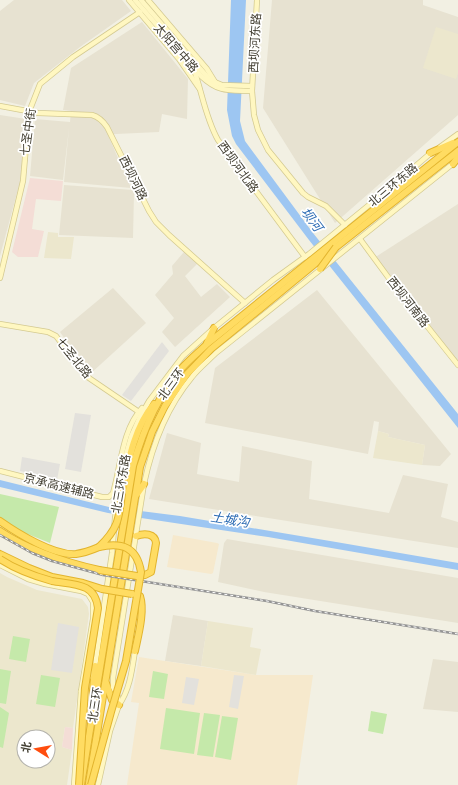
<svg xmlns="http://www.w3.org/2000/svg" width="458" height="785" font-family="Overpass,'Noto Sans SC',sans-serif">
<rect width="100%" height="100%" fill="#f2f0e3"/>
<!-- residential -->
<g fill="#e7e2d1">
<polygon points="14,0 122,0 131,11 80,47 34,83 25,106 0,100 0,11"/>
<polygon points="272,0 423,0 423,5 458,17 458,115 335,223 263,108"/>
<polygon points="142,22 188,79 187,119 162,114 159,132 116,134 108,135 131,188 64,182 69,128 63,180 30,176 35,119 70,122 71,111 63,110 71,68"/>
<polygon points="0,115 26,119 23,171 0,256"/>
<polygon points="64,185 133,190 134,194 133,238 59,235"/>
<polygon points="458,204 458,363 374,258"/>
<polygon points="184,252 197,264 185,276 201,297 217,284 230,297 175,347 162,332 174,318 155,295 173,274 172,266"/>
<polygon points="113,288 146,323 90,374 60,332"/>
<polygon points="317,290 451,454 440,466 422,465 425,445 388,437 389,434 378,431 379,422 374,421 368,454 205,423 215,368"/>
<polygon points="167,433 201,443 197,474 239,482 242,446 312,461 309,499 389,513 403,475 448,484 441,517 458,522 458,548 149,499"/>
<polygon points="227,539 458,578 458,623 264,592 218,582 224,543"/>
<polygon points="173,615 208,621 201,666 165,661"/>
<polygon points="433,659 458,662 458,712 423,709"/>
</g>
<!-- commercial -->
<g fill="#f6e9cd">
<polygon points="173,535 217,543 219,544 213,573 211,574 167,567"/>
<polygon points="139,657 256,675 313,675 297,785 127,785 139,703 131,702"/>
</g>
<!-- education -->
<g fill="#ece7cd" fill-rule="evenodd">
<polygon points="436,27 458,34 458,73 456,79 423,68"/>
<polygon points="48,232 58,233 58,237 74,237 71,259 44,258"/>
<polygon points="378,431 389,434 388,437 425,445 422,465 373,458"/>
<path d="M 0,573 L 7,577 L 37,590 L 82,599 L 88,607 L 89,614 L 73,728 L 65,727 L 62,747 L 72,750 L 67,785 L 0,785 ZM 24,737 L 48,737 L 48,761 L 24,761 Z"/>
<polygon points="208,621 253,628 250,647 261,649 256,675 201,666"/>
</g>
<!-- medical -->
<g fill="#f4ddd6">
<polygon points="30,178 63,181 61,201 36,199 32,229 44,231 38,257 18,257 12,252"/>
<polygon points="65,727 73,728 72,750 62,747"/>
</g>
<!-- green -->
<g fill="#c5e9aa">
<polygon points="0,494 59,507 50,543 20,531 0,517"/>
<polygon points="13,636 30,639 26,662 9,659"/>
<polygon points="0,669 11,671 6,704 0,703"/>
<polygon points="153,671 168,674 164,699 149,697"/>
<polygon points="41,675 60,678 55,707 36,704"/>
<polygon points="0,707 9,713 3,748 0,747"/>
<polygon points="166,708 200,713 194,754 160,749"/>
<polygon points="371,711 387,714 383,734 368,731"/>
<polygon points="204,713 220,715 213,757 197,755"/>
<polygon points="222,716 238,718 231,760 215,757"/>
</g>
<!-- parking -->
<g fill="#e3e1dc">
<polygon points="162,342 169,351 131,401 122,395"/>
<polygon points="75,413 91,415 81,472 65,469"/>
<polygon points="22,457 60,464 57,480 20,471"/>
<polygon points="58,623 79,627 72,673 51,670"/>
<polygon points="234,675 244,676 238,709 229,707"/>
<polygon points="186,677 199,679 194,705 182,703"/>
</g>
<!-- water -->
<g fill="#9dc6f2">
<polygon points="231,0 246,0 240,121 245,141 313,233 458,414 458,428 309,240 236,144 232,136 227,110"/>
<polygon points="0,480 109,507 180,516 336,542 458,563 458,570 268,537 108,513 0,487"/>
</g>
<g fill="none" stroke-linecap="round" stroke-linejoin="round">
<!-- secondary casing -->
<g stroke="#d4ca91" stroke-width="6">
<g id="secondary">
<polyline points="129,0 179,59 199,88"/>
<path d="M 135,0 L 201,76 C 219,93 229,90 252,91"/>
<polyline points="141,0 210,80 222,85 252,86"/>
<polyline points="148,0 207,69 215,82"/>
<polyline points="257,0 252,91 254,115 258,130 268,150 303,193 308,197 326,206 345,225"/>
<path d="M 193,67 C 202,91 205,117 218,140 L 305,257"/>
<path d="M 0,106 L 38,113 L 92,115 C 99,117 103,121 107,127 L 149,211 L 156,222 L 169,235 L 245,303"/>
<polyline points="440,147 458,134"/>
<polyline points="391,187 432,152"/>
<polyline points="360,239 388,277 458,365"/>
<polyline points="0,278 23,181 29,112 40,84 73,57 140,12"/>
<polyline points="0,324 48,332 56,336 86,376 139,412"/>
<path d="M 0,471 L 102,497 L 109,497 L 113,493 C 121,465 122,430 142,408"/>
<polyline points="0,565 28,579 45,584 81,591 88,594 93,602 93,619 81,691 74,785"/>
<polyline points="81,691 95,666 112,553 115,518 125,458 131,437 140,417 149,401 183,356 214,328 273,280 309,254 385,192"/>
<path d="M 119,705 C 130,689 132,670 135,651"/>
<path d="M 98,785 L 110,731 L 119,705 L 118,697 L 113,687 L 113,678 L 144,484 C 152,446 167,407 192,377 C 199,368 208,361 216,353 L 455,162"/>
</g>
</g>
<!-- highway casing -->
<g stroke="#e2b42e" stroke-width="8">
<g id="highway">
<polyline points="430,153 453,143"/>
<polyline points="453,164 458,157"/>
<polyline points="382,199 392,186"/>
<polyline points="207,343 214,328"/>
<path d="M 122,493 C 128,463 134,427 154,404"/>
<polyline points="137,494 144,484"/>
<path d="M 0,521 C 17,533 54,556 76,554 C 84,553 92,550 99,547"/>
<path d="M 0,531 C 30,551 64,562 99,570"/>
<path d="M 136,536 C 144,533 155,533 156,543 L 151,572 L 145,575 L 137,576"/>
<polyline points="0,554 29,568 52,577 83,583 102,589"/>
<path d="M 134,594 L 140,596 C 145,611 138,636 135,651"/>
<polyline points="106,683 112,700 119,705"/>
<polyline points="94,699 93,690 95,666"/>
<polyline points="89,783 140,467 152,432 165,406 187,374 211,349 316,263 458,151"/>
<path d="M 81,785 L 133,466 C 143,430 158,395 182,368 C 190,359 199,352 207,344 L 458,142"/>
</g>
</g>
<!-- secondary -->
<use href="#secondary" stroke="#fff7c1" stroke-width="4.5"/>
<!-- highway -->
<use href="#highway" stroke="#ffdc62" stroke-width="6"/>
<!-- rail casing -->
<g stroke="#949494" stroke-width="2.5">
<polyline id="rail" points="0,535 32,553 52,561 103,575 267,601 315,611 458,634"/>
</g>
<!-- rail -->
<use href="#rail" stroke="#fff" stroke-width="1" stroke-dasharray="3" stroke-linecap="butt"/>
<!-- highway-bridge casing -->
<g stroke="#e2b42e" stroke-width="8" stroke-linecap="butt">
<g id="highway-bridge">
<polyline points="320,269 336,247"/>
<path d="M 99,547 C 119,528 119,518 122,493"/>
<path d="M 0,559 C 15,569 34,576 52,581 C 63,583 76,583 86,588 C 94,592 97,600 98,608 L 85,688 L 79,785"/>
<polyline points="99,570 137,576"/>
<polyline points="102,589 132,594"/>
<path d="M 91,785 L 111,712 L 126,661 L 141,572 C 137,547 122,542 99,547"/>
</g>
</g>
<!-- highway-bridge -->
<use href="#highway-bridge" stroke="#ffdc62" stroke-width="6"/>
</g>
<g text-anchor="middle" stroke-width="3.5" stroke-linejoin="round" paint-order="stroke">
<!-- street labels -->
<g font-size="12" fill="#444033" stroke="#fff">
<text transform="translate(255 43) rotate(-87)" y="4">西坝河东路</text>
<text transform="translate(176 48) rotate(49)" y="4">太阳宫中路</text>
<text transform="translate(28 132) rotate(-82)" y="4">七圣中街</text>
<text transform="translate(238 167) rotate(54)" y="4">西坝河北路</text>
<text transform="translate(133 178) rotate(64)" y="4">西坝河路</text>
<text transform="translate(393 185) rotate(-40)" y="4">北三环东路</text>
<text transform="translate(408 302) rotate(52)" y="4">西坝河南路</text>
<text transform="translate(74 358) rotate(51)" y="4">七圣北路</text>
<text transform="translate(171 384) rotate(-54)" y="4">北三环</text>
<text transform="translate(121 484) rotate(-80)" y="4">北三环东路</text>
<text transform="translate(59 486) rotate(14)" y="4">京承高速辅路</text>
<text transform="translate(95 705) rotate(-81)" y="4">北三环</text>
</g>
<!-- water labels -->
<g font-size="13" font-style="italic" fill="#2a6ab3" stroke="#fff">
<text transform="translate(312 219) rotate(53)" y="5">坝河</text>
<text transform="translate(230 519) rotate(9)" y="5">土城沟</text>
</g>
</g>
<!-- north arrow -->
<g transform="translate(36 749) rotate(281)"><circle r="19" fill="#ffffff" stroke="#b4b3ad"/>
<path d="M0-3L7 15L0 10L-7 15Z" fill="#ff4d0e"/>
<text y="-6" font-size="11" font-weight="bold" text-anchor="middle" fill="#444033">北</text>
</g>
</svg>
